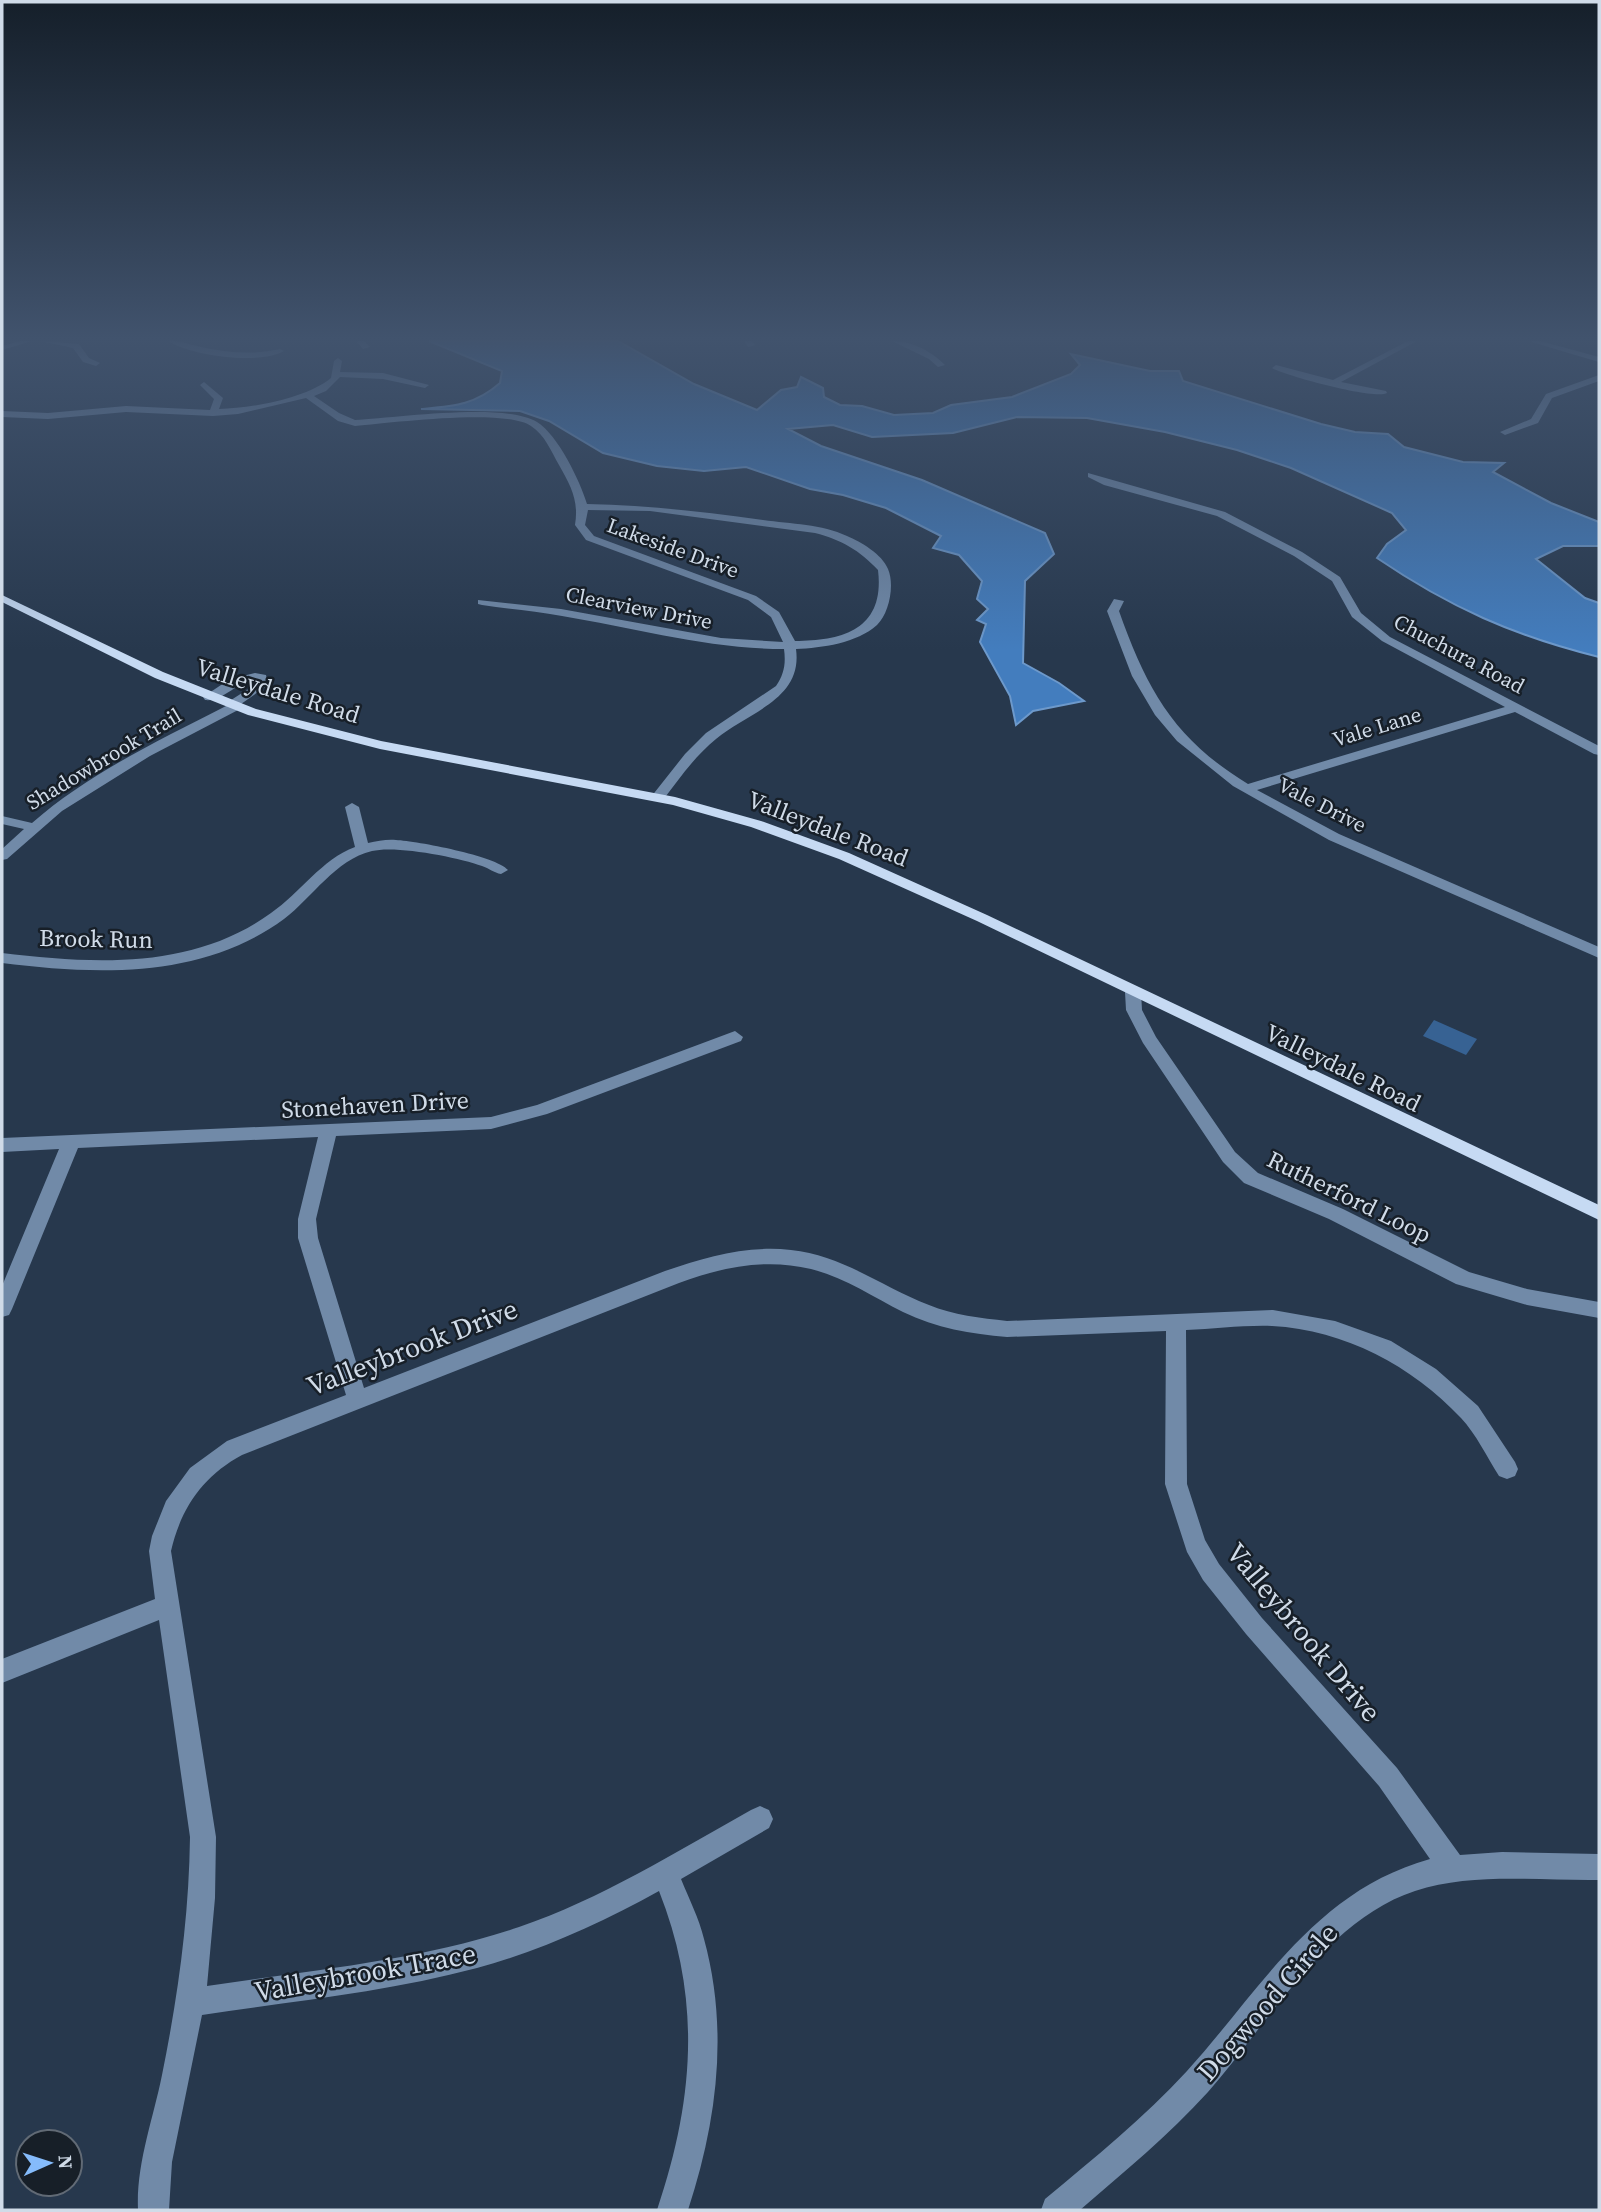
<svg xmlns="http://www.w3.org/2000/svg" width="1601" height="2212" font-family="'Source Serif 4',serif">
<rect width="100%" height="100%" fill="#27384d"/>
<!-- green -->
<polygon fill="#376293" points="1434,1020 1477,1039 1466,1055 1423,1036"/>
<!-- water -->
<path fill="#437dbe" stroke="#6d99cb" stroke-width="2" d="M 429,341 L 618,341 L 694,384 L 757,410 L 781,390 L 797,387 L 801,377 L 823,388 L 824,397 L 840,405 L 862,406 L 894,415 L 933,413 L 951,405 L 1012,397 L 1071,374 L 1080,365 L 1071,354 L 1150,371 L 1179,371 L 1183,381 L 1321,424 L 1355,432 L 1388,434 L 1404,447 L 1463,462 L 1504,463 L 1493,472 L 1551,503 L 1599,522 L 1599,546 L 1563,546 L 1536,559 L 1585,598 L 1599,603 L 1599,657 C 1514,636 1449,607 1377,558 L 1387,544 L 1406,530 L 1392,513 L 1291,468 L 1237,450 L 1165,432 L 1087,418 L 1017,417 L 953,433 L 872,437 L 833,425 L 788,429 L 821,446 L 922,480 L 1045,533 L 1054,554 L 1025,581 L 1023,663 L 1059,683 L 1084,701 L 1033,711 L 1016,725 L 1010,696 L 980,642 L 986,624 L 977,620 L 988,609 L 977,599 L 982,581 L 959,555 L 933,548 L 941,536 L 886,508 L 843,495 L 810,489 L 746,467 L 704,471 L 657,466 L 603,453 L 549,421 L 520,411 L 421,409 C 454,406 475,405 500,383 L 502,371 Z"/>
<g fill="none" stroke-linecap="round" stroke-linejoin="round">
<!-- minor -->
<g fill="#718aa8" fill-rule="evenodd">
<polygon points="20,341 32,341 2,350 2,346"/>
<polygon points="40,341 79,344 89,358 100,363 96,366 83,362 73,348"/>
<path d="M 168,341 C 180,340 190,345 201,347 C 227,353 254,355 280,349 L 284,351 C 259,365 192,356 168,341 Z"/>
<polygon points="356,341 364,341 370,347 363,349"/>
<polygon points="744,341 752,341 755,345 748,347"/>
<path d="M 892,341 C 910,340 933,352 945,365 L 938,367 L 929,359 Z"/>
<path d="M 1408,341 L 1417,341 L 1341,382 L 1386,391 L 1387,393 C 1375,400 1286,376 1272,368 L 1276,365 L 1333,380 Z"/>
<polygon points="1528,341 1540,341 1599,357 1599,362"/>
<path d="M 338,358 L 342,361 L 340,372 L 383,373 L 429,385 L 425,388 L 383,379 L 340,377 L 326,391 L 314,396 L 339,413 L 355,420 C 395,418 506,402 537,422 C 558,435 580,481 587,504 C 647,505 704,512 763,520 C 791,524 822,524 847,536 C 861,542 882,554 888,569 C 895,585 889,614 877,625 C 857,643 822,648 796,649 C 803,700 748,712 716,739 C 695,756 679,779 663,800 L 658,801 L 651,797 L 685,754 L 706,733 L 776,686 C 784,674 786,664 784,649 C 709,649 635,628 562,616 C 535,611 508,609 482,605 L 478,604 L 478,600 L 561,609 L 721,638 L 783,642 L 771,617 L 748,600 L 586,540 L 575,525 C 579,501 571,486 559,465 C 551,451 545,435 531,426 C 504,408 391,423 355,426 L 338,421 L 306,398 L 238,414 L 213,416 L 126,412 L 48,419 L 2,417 L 2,411 L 48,413 L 126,406 L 210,410 L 214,399 L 200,385 L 204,382 L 223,398 L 219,409 C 252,408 305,399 331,378 L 334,361 ZM 588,510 L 650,511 L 815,533 C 842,540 859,550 878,570 C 885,628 845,641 795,641 L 779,612 L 756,596 L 594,536 L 585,525 Z"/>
<polygon points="1599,375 1599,381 1552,398 1538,423 1505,435 1500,432 1531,419 1546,394"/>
<path d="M 1088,473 L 1225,512 L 1302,552 L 1340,577 L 1361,613 L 1390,637 L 1599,746 L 1599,755 L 1594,754 L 1515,712 L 1257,790 L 1339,834 L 1599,947 L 1599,958 L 1329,840 L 1233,786 L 1177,741 L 1155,715 L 1132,676 L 1107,611 L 1114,599 L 1124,601 L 1119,611 C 1147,690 1174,739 1248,784 L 1505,707 L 1382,641 L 1352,617 L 1332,581 L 1294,556 L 1217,516 L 1104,485 L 1088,477 Z"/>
<path d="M 255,673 L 266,675 L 268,685 L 241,704 L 240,709 L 150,756 L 62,811 L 7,859 L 2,860 L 2,849 L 24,829 L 2,824 L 2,816 L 32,823 C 89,773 160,740 226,706 L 228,702 L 256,684 L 256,680 C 237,681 223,702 205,700 L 203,697 L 230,679 Z"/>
<path d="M 352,803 L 359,807 L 368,843 C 378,841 387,839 396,840 C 417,841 496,856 508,870 L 501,874 C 494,873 489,868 482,866 C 458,857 395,845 372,851 C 335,860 313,897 284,919 C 202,979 98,975 2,963 L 2,953 C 95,964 192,970 271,913 C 300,893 322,859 355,847 L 345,807 Z"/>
<polygon points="1133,987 1141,992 1142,1010 1156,1037 1235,1152 1258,1173 1343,1209 1469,1272 1527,1289 1599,1302 1599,1318 1527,1305 1456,1284 1329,1219 1244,1183 1223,1162 1143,1043 1126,1010 1125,992"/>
<path d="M 735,1031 L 743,1037 L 741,1041 L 547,1114 L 491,1129 L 336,1136 L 316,1219 L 318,1238 L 364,1388 L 665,1271 C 706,1257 747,1245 791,1250 C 842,1255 882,1287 929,1305 C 953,1315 981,1318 1007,1321 L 1273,1310 L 1335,1321 L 1391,1341 L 1436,1369 L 1478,1406 L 1515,1462 L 1518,1469 L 1515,1476 L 1507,1479 L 1499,1476 C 1487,1457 1476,1434 1461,1418 C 1412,1366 1345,1330 1272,1326 C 1244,1325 1214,1329 1186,1330 L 1187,1484 L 1205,1540 L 1219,1564 L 1262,1618 L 1397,1768 L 1460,1855 L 1502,1852 L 1599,1854 L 1599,1880 C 1539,1881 1473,1872 1415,1891 C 1326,1920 1267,2025 1208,2092 C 1169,2135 1124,2172 1080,2210 L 1041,2210 L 1045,2199 C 1094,2158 1144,2118 1187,2071 C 1262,1988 1315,1891 1430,1859 L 1379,1786 L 1246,1634 L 1203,1580 L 1187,1552 L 1165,1484 L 1166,1331 L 1007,1337 C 971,1334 936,1328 903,1312 C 873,1297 844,1277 811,1269 C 766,1258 722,1267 679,1283 L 242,1455 C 203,1476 181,1508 171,1551 L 216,1837 L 215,1898 L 207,1986 C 311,1970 419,1961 519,1927 C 601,1899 676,1852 751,1810 L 760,1806 L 769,1810 L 773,1819 L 769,1828 L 681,1879 C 689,1899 699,1918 704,1939 C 729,2030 717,2122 688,2210 L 657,2210 C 694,2101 702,1999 659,1891 C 601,1923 540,1951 477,1968 C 387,1992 294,2001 202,2015 L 172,2162 L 169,2210 L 138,2210 C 136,2164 153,2120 162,2075 C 178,1996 189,1917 190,1837 L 159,1620 L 2,1683 L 2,1659 L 155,1599 L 149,1551 L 152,1536 L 166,1501 L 190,1468 L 227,1441 L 346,1395 L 298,1238 L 298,1219 L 318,1137 L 78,1148 L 12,1309 L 9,1315 L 2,1317 L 2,1286 L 59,1149 L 2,1152 L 2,1138 L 491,1117 L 537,1105 Z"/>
</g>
<!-- major -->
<polygon fill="#c6daf3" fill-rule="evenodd" points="2,595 163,672 256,709 381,741 675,797 761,821 849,853 987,915 1599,1205 1599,1220 977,921 839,859 751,827 673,805 380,749 248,715 155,678 2,602"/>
</g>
<!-- sky -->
<linearGradient id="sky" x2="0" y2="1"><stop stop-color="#151f2a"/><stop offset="0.52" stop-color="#41536d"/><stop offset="1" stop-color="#41536d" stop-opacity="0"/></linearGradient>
<rect width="1601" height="650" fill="url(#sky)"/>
<g text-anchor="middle" stroke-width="5" stroke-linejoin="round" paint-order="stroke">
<!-- far-street labels -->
<g font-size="21" fill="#d0dbe8" stroke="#171f28">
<text transform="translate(673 548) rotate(20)" y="7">Lakeside Drive</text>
<text transform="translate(639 608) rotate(11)" y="7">Clearview Drive</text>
<text transform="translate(1459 654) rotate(28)" y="7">Chuchura Road</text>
<text transform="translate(1377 727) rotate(-17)" y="7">Vale Lane</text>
<text transform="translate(104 759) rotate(-31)" y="7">Shadowbrook Trail</text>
<text transform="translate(1322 805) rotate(27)" y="7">Vale Drive</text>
</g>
<!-- street labels -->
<g font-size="24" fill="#d0dbe8" stroke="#171f28">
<text transform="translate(278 691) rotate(17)" y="8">Valleydale Road</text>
<text transform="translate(828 829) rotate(21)" y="8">Valleydale Road</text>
<text transform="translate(96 939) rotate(1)" y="8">Brook Run</text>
<text transform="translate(1343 1068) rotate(26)" y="8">Valleydale Road</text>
<text transform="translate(375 1105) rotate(-3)" y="8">Stonehaven Drive</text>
<text transform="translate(1349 1197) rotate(26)" y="8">Rutherford Loop</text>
</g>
<!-- near-street labels -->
<g font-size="28" fill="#d0dbe8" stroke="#171f28">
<text transform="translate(412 1347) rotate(-21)" y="10">Valleybrook Drive</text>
<text transform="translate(1304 1632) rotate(50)" y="10">Valleybrook Drive</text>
<text transform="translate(365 1972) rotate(-10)" y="10">Valleybrook Trace</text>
<text transform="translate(1267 2002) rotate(-49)" y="10">Dogwood Circle</text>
</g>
</g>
<!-- border -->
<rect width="1601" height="2212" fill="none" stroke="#d0dbe8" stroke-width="7"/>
<!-- north arrow -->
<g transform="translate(49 2163) rotate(87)"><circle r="33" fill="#171f28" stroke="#616a75" stroke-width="2"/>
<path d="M0-5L12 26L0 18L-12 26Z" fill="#85bbfb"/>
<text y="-10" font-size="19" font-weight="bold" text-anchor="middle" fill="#d0dbe8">N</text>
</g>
</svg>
